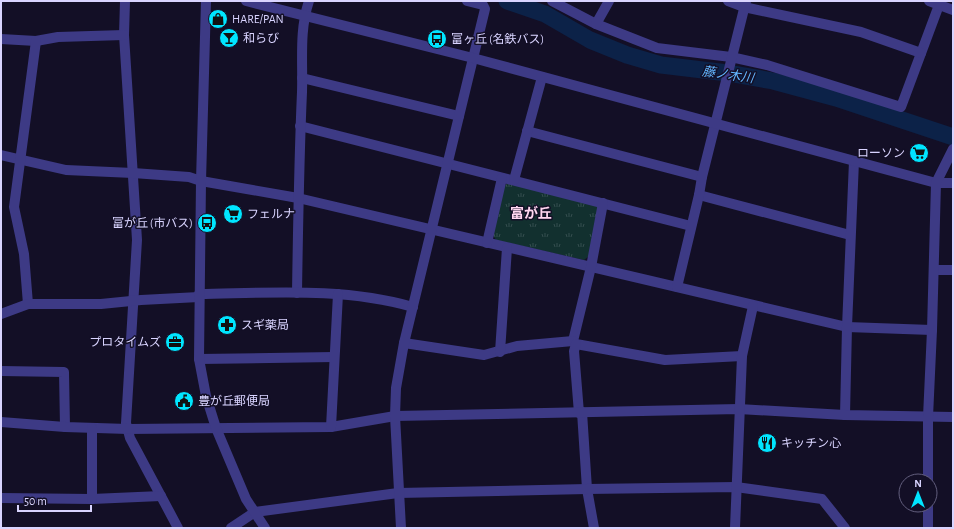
<svg xmlns="http://www.w3.org/2000/svg" width="954" height="529" font-family="'Alegreya Sans','Noto Sans JP',sans-serif">
<defs>
<pattern id="grass-tufts" width="24" height="20" patternUnits="userSpaceOnUse"><rect width="24" height="20" fill="#12302f"/><path d="M3 7l-1-3M5 7V3M7 7l1-3M15 17l-1-3M17 17v-4M19 17l1-3" fill="none" stroke="#344d4e"/></pattern>
</defs>
<rect width="100%" height="100%" fill="#130f26"/>
<!-- grass -->
<polygon fill="url(#grass-tufts)" points="509,183 596,204 599,211 589,256 584,260 496,240 492,234 503,186"/>
<g fill="none" stroke-linecap="round" stroke-linejoin="round">
<!-- river -->
<polyline stroke="#0c2248" stroke-width="17" points="507,1 545,14 590,40 627,55 661,65 728,73 773,81 836,98 953,137"/>
<!-- minor -->
<g stroke="#3d3a85" stroke-width="10">
<polyline points="125,1 124,35 137,240 126,423 130,438 178,528"/>
<polyline points="552,1 596,24 657,48 731,57 767,65 901,107 939,5"/>
<polyline points="728,1 744,7 861,32 921,53"/>
<polyline points="929,1 953,10"/>
<polyline points="596,24 609,1"/>
<polyline points="1,39 36,41 58,37 124,35"/>
<polyline points="302,78 459,116"/>
<polyline points="300,126 691,226"/>
<polyline points="527,131 702,177"/>
<polyline points="1,155 66,170 133,173 189,177 201,181 298,198 847,327 932,330"/>
<polyline points="514,180 542,77"/>
<polyline points="699,195 850,235"/>
<polyline points="487,243 502,178"/>
<polyline points="934,270 953,270"/>
<polyline points="677,287 699,195 702,177 746,1"/>
<path d="M 297,293 C 298,226 299,159 302,92 C 303,60 299,31 309,1"/>
<path d="M 199,294 C 270,293 344,287 413,307"/>
<polyline points="28,304 24,254 14,207 36,41"/>
<polyline points="1,314 28,304 101,304 141,300 199,297"/>
<polyline points="573,341 591,267 603,203"/>
<polyline points="404,343 484,355 517,346 573,341 576,344 665,360 742,356"/>
<polyline points="576,344 574,351 579,413"/>
<polyline points="500,352 507,248"/>
<polyline points="199,359 334,357"/>
<polyline points="1,371 64,372 65,427"/>
<polyline points="582,412 587,489 594,528"/>
<polyline points="845,415 847,327 854,161"/>
<polyline points="1,422 65,427 128,429 331,427 395,416 739,409 845,415 953,417"/>
<polyline points="331,427 338,294"/>
<polyline points="1,498 92,499 161,496"/>
<polyline points="92,499 92,428"/>
<polyline points="231,528 255,512 398,493 587,489 736,487 822,499 845,528"/>
<polyline points="401,528 395,416 396,388 404,343 485,9 483,5 467,1"/>
<polyline points="735,528 742,356 753,306"/>
</g>
<!-- tertiary -->
<g stroke="#3d3a85" stroke-width="10">
<polyline points="206,1 201,181 199,359 206,396 216,428 246,499 265,528"/>
<polyline points="246,1 473,58 936,183 953,183"/>
<polyline points="928,481 928,417 932,330 936,183 953,149"/>
<polyline points="928,505 928,528"/>
</g>
</g>
<!-- icons -->
<defs>
<g id="shop-disc" transform="scale(1)"><circle r="9.5" fill="#00e5ff" stroke="#130f26"/><path d="M-5-2.5h2.3a2.7 3.5 0 0 1 5.4 0H5L5.5 6h-11ZM-1.5-2.5h3a1.5 2.3 0 0 0-3 0Z" fill="#111"/></g>
<g id="bar-disc" transform="scale(1)"><circle r="9.5" fill="#00e5ff" stroke="#130f26"/><path d="M-6-5H6L.8 .8V4.5H3.5V6h-7V4.5H-.8V.8Z" fill="#111"/></g>
<g id="bus-disc" transform="scale(1)"><circle r="9.5" fill="#00e5ff" stroke="#130f26"/><path d="M-5-6H5V4H4V6H2V4H-2V6H-4V4H-5ZM-3.5-4V0h7V-4ZM-3.5 1.2v1.5H-2V1.2ZM2 1.2v1.5H3.5V1.2Z" fill="#111"/></g>
<g id="supermarket-disc" transform="scale(1)"><circle r="9.5" fill="#00e5ff" stroke="#130f26"/><path d="M-6-5.5h2.5l.6 2H6L4.5 2H-2.5L-4.4-4H-6ZM-1.5 3.2a1.3 1.3 0 1 0 .1 0ZM3 3.2a1.3 1.3 0 1 0 .1 0Z" fill="#111"/></g>
<g id="pharmacy-disc" transform="scale(1)"><circle r="9.5" fill="#00e5ff" stroke="#130f26"/><path d="M-2-6h4v4h4v4h-4v4h-4v-4h-4v-4h4Z" fill="#111"/></g>
<g id="office-disc" transform="scale(1)"><circle r="9.5" fill="#00e5ff" stroke="#130f26"/><path d="M-6-3h4V-5.5h4V-3h4V5H-6ZM-1-4.5V-3h2v-1.5ZM-6 0V1H6V0Z" fill="#111"/></g>
<g id="civic-disc" transform="scale(1)"><circle r="9.5" fill="#00e5ff" stroke="#130f26"/><path d="M-.6-6.5H3V-4.5H.6V-3L4-1V1h2V6H-6V1h2V-1L-.6-3ZM-1.2 2.5V6h2.4V2.5Z" fill="#111"/></g>
<g id="restaurant-disc" transform="scale(1)"><circle r="9.5" fill="#00e5ff" stroke="#130f26"/><path d="M-5-6h1v4h1v-4h1v4h1v-4h1v5L-1.5 .5V6h-2V.5L-5-1ZM5-6V6H3V1.5H1.5Q1.5-4 5-6Z" fill="#111"/></g>
</defs>
<g fill-rule="evenodd">
<use href="#shop-disc" x="218" y="19"/>
<use href="#bar-disc" x="229" y="38"/>
<use href="#bus-disc" x="437" y="39"/>
<use href="#supermarket-disc" x="919" y="153"/>
<use href="#supermarket-disc" x="233" y="214"/>
<use href="#bus-disc" x="207" y="223"/>
<use href="#pharmacy-disc" x="227" y="325"/>
<use href="#office-disc" x="175" y="342"/>
<use href="#civic-disc" x="184" y="401"/>
<use href="#restaurant-disc" x="767" y="443"/>
</g>
<g text-anchor="middle" stroke-width="3" stroke-linejoin="round" paint-order="stroke">
<!-- poi labels -->
<g font-size="12" fill="#d9d4ff" stroke="#130f26" text-anchor="start">
<text x="232" y="23">HARE/PAN</text>
<text x="243" y="42">和らび</text>
<text x="451" y="43">富ヶ丘 (名鉄バス)</text>
<text x="905" y="157" text-anchor="end">ローソン</text>
<text x="247" y="218">フェルナ</text>
<text x="193" y="227" text-anchor="end">富が丘 (市バス)</text>
<text x="241" y="329">スギ薬局</text>
<text x="161" y="346" text-anchor="end">プロタイムズ</text>
<text x="198" y="405">豊が丘郵便局</text>
<text x="781" y="447">キッチン心</text>
</g>
<!-- water labels -->
<g font-size="13" font-style="italic" fill="#62b6ff" stroke="#130f26">
<text transform="translate(728 74) rotate(8)" y="5">藤ノ木川</text>
</g>
<!-- quarter labels -->
<g font-size="14" font-weight="bold" fill="#ffd6f0" stroke="#130f26">
<text x="531" y="218">富が丘</text>
</g>
</g>
<!-- border -->
<rect width="954" height="529" fill="none" stroke="#d9d4ff" stroke-width="4"/>
<!-- north arrow -->
<g transform="translate(918 493)"><circle r="19" fill="#130f26" stroke="#625e7d"/>
<path d="M0-3L7 15L0 10L-7 15Z" fill="#00e5ff"/>
<text y="-6" font-size="11" font-weight="bold" text-anchor="middle" fill="#d9d4ff">N</text>
</g>
<!-- scale -->
<path d="M18 505v6h73v-6" fill="none" stroke="#d9d4ff" stroke-width="2"/>
<text x="24" y="505" font-size="12" fill="#d9d4ff" stroke="#130f26" stroke-width="3" paint-order="stroke">50 m</text>
</svg>
